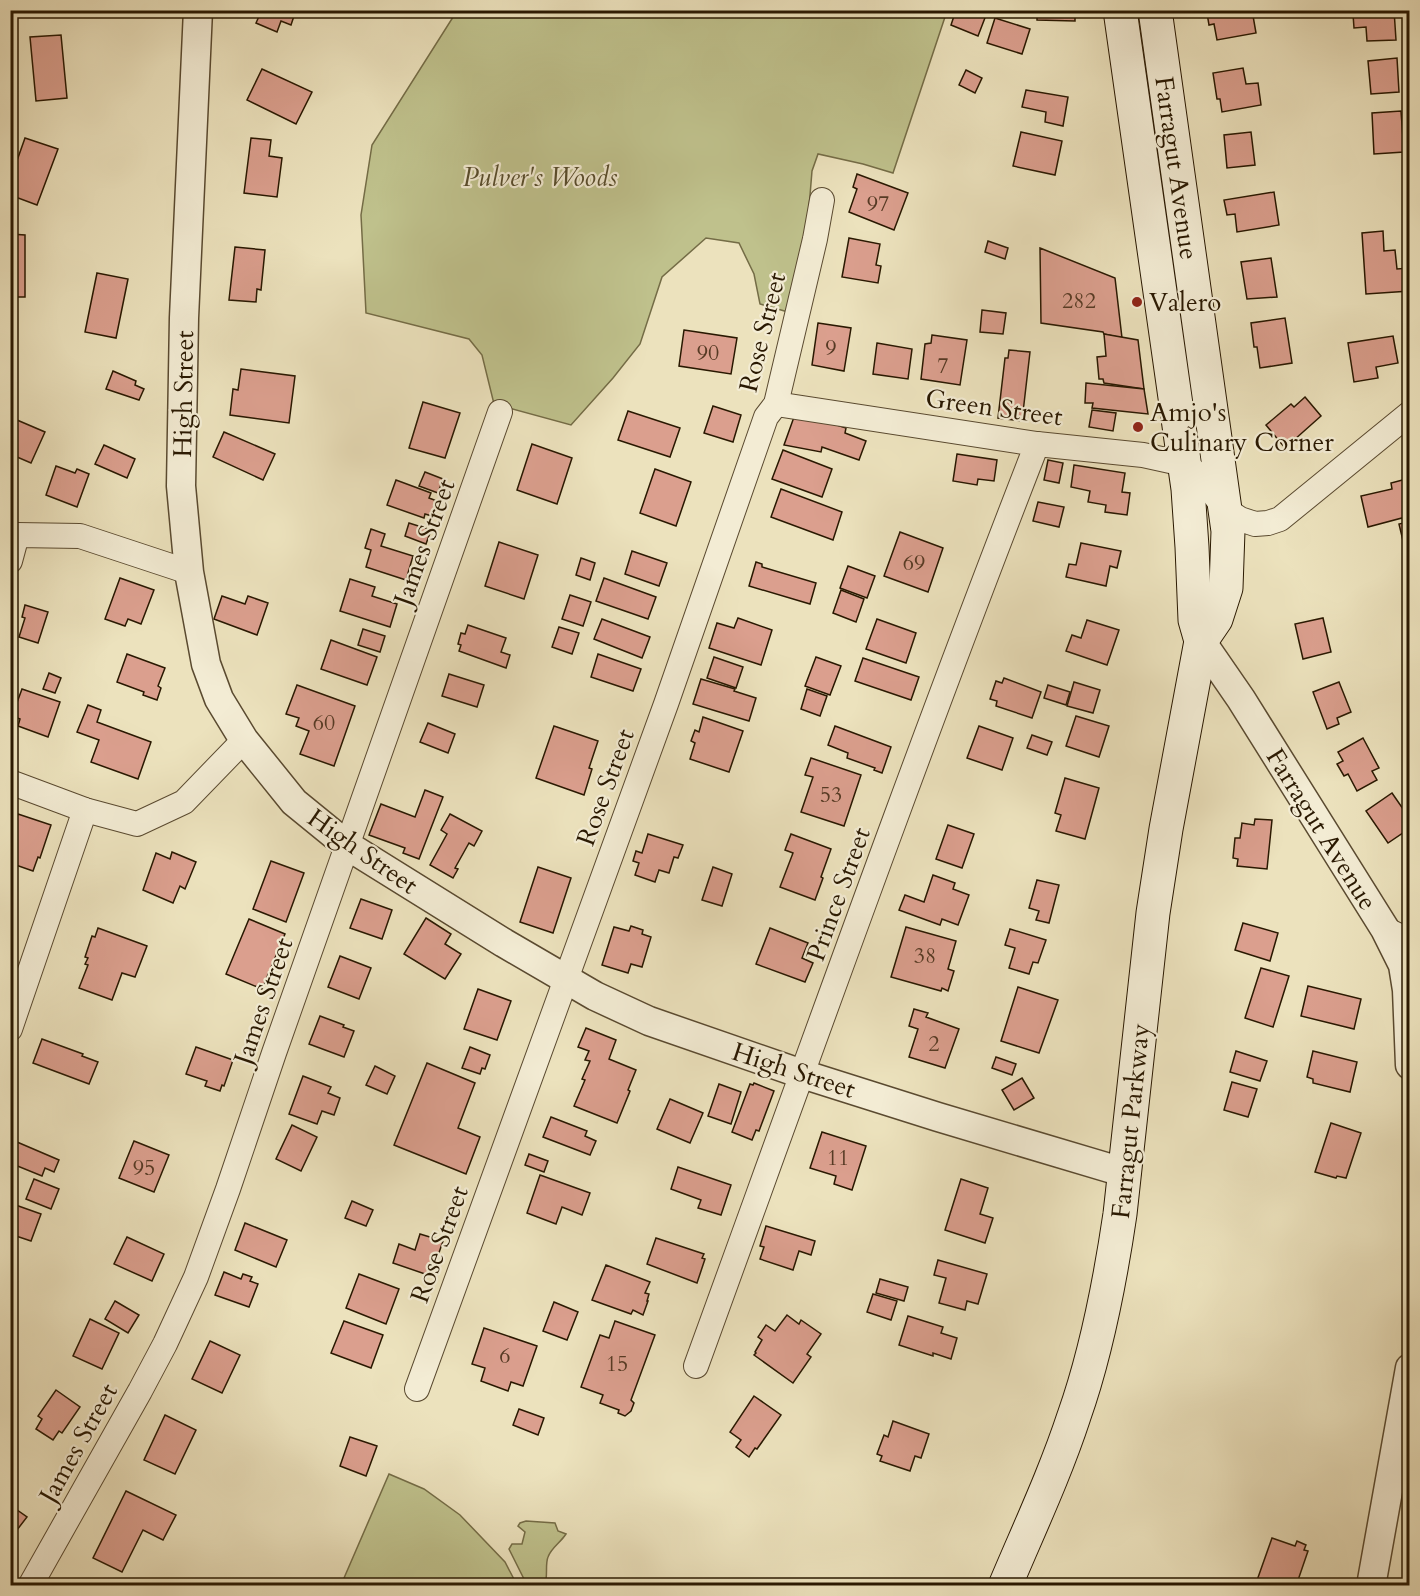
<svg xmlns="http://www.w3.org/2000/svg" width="1420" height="1596" font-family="Cardo,serif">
<rect width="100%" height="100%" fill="#ece2bd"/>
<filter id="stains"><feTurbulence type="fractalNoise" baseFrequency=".00333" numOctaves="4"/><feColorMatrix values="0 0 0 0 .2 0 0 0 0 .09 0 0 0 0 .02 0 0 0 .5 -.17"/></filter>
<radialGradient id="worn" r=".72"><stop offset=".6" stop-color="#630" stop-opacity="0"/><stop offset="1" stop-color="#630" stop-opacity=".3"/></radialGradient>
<!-- green -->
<g fill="#bfc18c" stroke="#746c46" stroke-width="1.5">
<polygon points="455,11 947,11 893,173 863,164 818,154 812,171 806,244 788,312 760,304 754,274 739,243 706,238 662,277 640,344 613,378 571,425 494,404 482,355 469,339 366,313 361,215 372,145 455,14"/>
<polygon points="389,1474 424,1489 460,1515 505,1562 517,1585 341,1585"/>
<path d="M 526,1521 L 555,1523 L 558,1531 L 566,1534 C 561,1542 551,1548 548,1557 C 545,1564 548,1575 545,1585 L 527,1585 L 509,1549 L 512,1544 L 522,1544 L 525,1532 L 518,1526 L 520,1523 Z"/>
</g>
<!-- building -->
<g fill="#db9f8e" stroke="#291801" stroke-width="1.5">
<polygon points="296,10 291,25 281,21 277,32 256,23 260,14 256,12 257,10"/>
<polygon points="956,10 988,10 978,36 951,25"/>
<polygon points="1037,10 1075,10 1075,21 1037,20"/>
<polygon points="1212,10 1252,10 1256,33 1217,40 1214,24 1209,25 1207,13 1213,12"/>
<polygon points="1364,10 1394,10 1396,40 1367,41 1366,27 1354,28 1353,14 1364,13"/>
<polygon points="995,18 1030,29 1022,54 987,43"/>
<polygon points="61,35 67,98 36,101 30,37"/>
<polygon points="1397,58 1399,92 1371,94 1368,61"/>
<polygon points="1243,68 1246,84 1258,83 1261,105 1222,112 1220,99 1217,99 1213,73"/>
<polygon points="262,69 312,92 296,124 247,100"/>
<polygon points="966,70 982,78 975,93 959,85"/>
<polygon points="1026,90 1068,97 1063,126 1045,122 1046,112 1022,107"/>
<polygon points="1401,111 1404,152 1374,154 1372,113"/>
<polygon points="1021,132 1062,141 1055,175 1013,166"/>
<polygon points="1251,132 1255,165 1227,168 1224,135"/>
<polygon points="25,138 58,149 37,205 10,195 10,168 14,169"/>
<polygon points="251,138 271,140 269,156 282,158 277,197 244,193"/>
<polygon points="857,174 908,193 894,230 849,212 857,189 853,187"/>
<polygon points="1274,192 1279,225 1237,232 1235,214 1227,215 1224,200"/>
<polygon points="1383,231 1384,251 1395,250 1397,269 1409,268 1410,291 1366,294 1362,233"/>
<polygon points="10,234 25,235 25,297 10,297"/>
<polygon points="849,238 880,244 876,265 881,266 878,283 842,277"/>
<polygon points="988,241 1008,248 1005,259 985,252"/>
<polygon points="235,247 265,250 261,290 257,289 256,302 229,300"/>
<polygon points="1040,248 1115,278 1122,338 1104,334 1103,332 1041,323"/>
<polygon points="1271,258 1277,297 1247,299 1241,262"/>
<polygon points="97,273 128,279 116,338 85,332"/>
<polygon points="982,310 1006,313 1003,334 980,332"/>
<polygon points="1285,318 1292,363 1260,368 1257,347 1254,347 1251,323"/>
<polygon points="818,323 851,328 844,371 812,365"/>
<polygon points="684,330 737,338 731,374 679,366"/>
<polygon points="1104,334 1138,340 1144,389 1104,383 1103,379 1099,379 1097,357 1106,356"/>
<polygon points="932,335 967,340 960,385 921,379 925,344 931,343"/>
<polygon points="1393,336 1398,363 1376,367 1378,378 1354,382 1348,343"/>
<polygon points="877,343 912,349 908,379 873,374"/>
<polygon points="1009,350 1030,352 1022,421 998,418 1005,358 1008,358"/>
<polygon points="241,369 295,376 289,423 230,415 233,389 238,390"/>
<polygon points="113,371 136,381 135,385 144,389 139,400 106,389"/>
<polygon points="1086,383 1144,389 1148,414 1092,408 1093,403 1085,403"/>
<polygon points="1305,397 1321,416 1285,448 1266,425 1291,404 1294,407"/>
<polygon points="423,402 460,413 445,458 409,448"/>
<polygon points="713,406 741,415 733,442 704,433"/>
<polygon points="1092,410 1116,413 1113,431 1089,427"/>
<polygon points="628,411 680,428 670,457 618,440"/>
<polygon points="10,417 45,432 31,463 10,454"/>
<polygon points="794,417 828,422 846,428 845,433 866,441 859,460 822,447 821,452 784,445"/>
<polygon points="224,432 275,454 263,480 213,457"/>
<polygon points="532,444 572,458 557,504 517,490"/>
<polygon points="104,445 135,459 127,478 95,464"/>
<polygon points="783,450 832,469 822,497 772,479"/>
<polygon points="957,454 997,460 994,481 978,479 977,485 953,481"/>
<polygon points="1048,460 1063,463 1059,483 1044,480"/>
<polygon points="1074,465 1125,473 1122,492 1130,493 1127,515 1105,512 1106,505 1088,502 1090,491 1071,487"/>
<polygon points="56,466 75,473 77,469 89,474 77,507 46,495"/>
<polygon points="655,469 691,482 676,526 640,513"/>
<polygon points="425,472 443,479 438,493 419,486"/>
<polygon points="1410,478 1410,548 1405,549 1399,524 1404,523 1402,518 1368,527 1361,496 1392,489 1391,483"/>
<polygon points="396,480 431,493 429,498 437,501 432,516 425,514 424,518 387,505"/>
<polygon points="781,489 842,512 833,540 771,517"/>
<polygon points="1038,502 1064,507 1059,527 1033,521"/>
<polygon points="409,523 431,530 426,544 405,536"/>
<polygon points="371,529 385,534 381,546 413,556 406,580 366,567 371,550 365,548"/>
<polygon points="900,532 943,548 928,592 884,576"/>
<polygon points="499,542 538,555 524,599 485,586"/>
<polygon points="1081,543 1121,551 1117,568 1110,566 1106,586 1066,577 1069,564 1076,565"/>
<polygon points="632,551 667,563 659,586 625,574"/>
<polygon points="581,558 595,563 590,580 576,575"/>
<polygon points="756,562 762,564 762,567 816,583 810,604 749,586"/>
<polygon points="848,566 875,576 867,598 840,588"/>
<polygon points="120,578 154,590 141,624 128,619 125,626 105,619"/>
<polygon points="604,578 656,597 648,619 596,601"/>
<polygon points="350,579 375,587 372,596 397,604 390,627 340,611"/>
<polygon points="841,590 864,599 856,622 833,613"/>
<polygon points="570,595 591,602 583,626 562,619"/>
<polygon points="222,596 245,604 248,596 268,603 257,635 214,619"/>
<polygon points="25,605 48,612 38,643 19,637 25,618 22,617"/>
<polygon points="738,618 772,630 761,665 709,648 717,623 734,628"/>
<polygon points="1323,618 1331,652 1303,659 1295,624"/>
<polygon points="602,619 650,637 642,658 594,639"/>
<polygon points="877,619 916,633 906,663 866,649"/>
<polygon points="1087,620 1119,630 1107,665 1066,651 1072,635 1081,638"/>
<polygon points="468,625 506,638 501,652 510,655 506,668 459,651 461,645 458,644 461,633 465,634"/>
<polygon points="559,627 579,633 572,654 552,647"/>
<polygon points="363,629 385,636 380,652 358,645"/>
<polygon points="331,640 377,657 367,685 321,669"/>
<polygon points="127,654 165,668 158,686 161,688 157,700 143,695 144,692 117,682"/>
<polygon points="598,654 641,669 633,691 591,677"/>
<polygon points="714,657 743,667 736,688 707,678"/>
<polygon points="816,657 841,666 830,695 805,686"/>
<polygon points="863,658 919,677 911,700 855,681"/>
<polygon points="49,673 61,678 55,693 43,689"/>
<polygon points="449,674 484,685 477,707 442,696"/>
<polygon points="1004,678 1041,692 1032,718 996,706 997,701 990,699 996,681 1002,683"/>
<polygon points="701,679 735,689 734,691 756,698 749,721 693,704"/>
<polygon points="1074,682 1100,690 1093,713 1067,706"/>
<polygon points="1339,682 1351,712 1337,718 1339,724 1327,729 1313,692"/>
<polygon points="297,685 355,706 334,766 300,754 309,731 296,726 299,718 286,714"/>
<polygon points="1048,685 1070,692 1066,705 1044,698"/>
<polygon points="22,689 60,702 48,737 18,726 20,719 12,716"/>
<polygon points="807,689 827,696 820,716 801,709"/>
<polygon points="88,705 101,710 97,722 151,742 138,779 91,762 99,740 77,732"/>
<polygon points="1076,716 1109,726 1099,757 1066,746"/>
<polygon points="703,717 743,731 729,772 690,759 695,743 691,741 695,730 699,732"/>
<polygon points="428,723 455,734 448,753 420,742"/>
<polygon points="554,726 598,741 589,768 592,769 584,795 536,778"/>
<polygon points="835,726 891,747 882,773 874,770 875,768 847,758 848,753 828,745"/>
<polygon points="979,726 1013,738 1002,770 967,758"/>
<polygon points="1032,735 1052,742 1047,755 1027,748"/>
<polygon points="1363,738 1379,768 1372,771 1377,780 1357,791 1348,774 1344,776 1337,764 1343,761 1338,752"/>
<polygon points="811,758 861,775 844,826 801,812 813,777 805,775"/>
<polygon points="1065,778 1099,788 1085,839 1056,831 1061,815 1055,813"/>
<polygon points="425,790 443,797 419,859 403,853 405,848 369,835 381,804 415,817"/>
<polygon points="1392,793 1410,819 1410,828 1388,843 1366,811"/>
<polygon points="18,814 51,825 40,858 38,857 33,871 10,863 10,837"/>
<polygon points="450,814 482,831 474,846 469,843 455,868 458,869 453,878 430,865 447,834 441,830"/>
<polygon points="1255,819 1272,820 1267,869 1237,866 1238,859 1233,858 1235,838 1240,838 1242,823 1254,825"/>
<polygon points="948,825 974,834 962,868 936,859"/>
<polygon points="648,834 683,845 678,858 674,857 669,873 659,870 655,882 635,875 639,863 633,861 636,851 642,853"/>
<polygon points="791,834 831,849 821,877 823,878 815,900 780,887 793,853 785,850"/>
<polygon points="172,852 196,862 185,889 180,886 173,903 143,890 156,853 170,859"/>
<polygon points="271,861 304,873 286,922 253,909"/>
<polygon points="538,867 571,878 553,933 520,922"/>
<polygon points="713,867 732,874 722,906 702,900"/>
<polygon points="933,875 955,883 953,889 969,895 958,925 942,919 940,925 899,910 905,895 924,902"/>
<polygon points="1037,880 1059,885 1049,923 1036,920 1039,911 1029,908"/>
<polygon points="361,899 392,910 382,939 350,928"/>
<polygon points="426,918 451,934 445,944 461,954 445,979 404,954"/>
<polygon points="249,919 285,934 262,989 226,974"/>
<polygon points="1243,923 1278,933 1270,961 1235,950"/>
<polygon points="631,926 643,930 642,934 651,937 642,967 631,964 628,973 602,965 614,927 629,931"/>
<polygon points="906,927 956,941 948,969 954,971 948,991 942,988 941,991 891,977"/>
<polygon points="98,928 147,946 135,977 122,973 112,1000 79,988 88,965 85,964 88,958 85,957 92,936 95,937"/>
<polygon points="770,928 808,943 802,958 813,963 805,982 756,964"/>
<polygon points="1010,929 1046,940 1038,963 1033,962 1029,974 1009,968 1015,948 1005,945"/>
<polygon points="340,956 371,968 359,999 328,987"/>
<polygon points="1261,968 1289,976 1273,1027 1245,1018"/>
<polygon points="1308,986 1361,999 1354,1029 1301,1016"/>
<polygon points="1018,987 1058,1000 1039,1053 1001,1041"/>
<polygon points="478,989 511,1001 497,1040 464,1029"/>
<polygon points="914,1009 928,1013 926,1017 959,1029 945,1068 909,1057 918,1029 909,1026"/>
<polygon points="320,1016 344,1025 343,1027 354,1031 344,1057 309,1044"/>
<polygon points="586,1028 616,1040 609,1059 636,1070 628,1090 630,1091 617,1123 574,1106 585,1080 582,1079 590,1061 585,1060 589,1051 578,1047"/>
<polygon points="42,1039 83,1054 82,1056 98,1062 89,1084 33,1063"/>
<polygon points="196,1047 233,1060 224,1086 222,1085 220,1091 205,1086 207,1081 186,1074"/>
<polygon points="470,1047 490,1055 485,1069 482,1068 480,1074 462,1068"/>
<polygon points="1236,1051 1267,1061 1260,1081 1230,1072"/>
<polygon points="1313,1051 1357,1062 1350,1092 1313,1083 1313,1079 1307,1077"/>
<polygon points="996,1057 1016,1064 1012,1075 992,1068"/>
<polygon points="427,1063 475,1083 458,1128 480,1137 466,1174 394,1145"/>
<polygon points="375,1066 395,1076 387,1094 366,1085"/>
<polygon points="303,1076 331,1087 328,1093 340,1098 334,1115 322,1111 317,1124 289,1114"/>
<polygon points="1022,1078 1034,1098 1014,1110 1002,1090"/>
<polygon points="1232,1082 1257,1089 1248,1117 1224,1110"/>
<polygon points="754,1083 774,1091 759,1131 756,1130 752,1140 732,1132 750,1084 753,1085"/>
<polygon points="719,1084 741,1092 731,1124 708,1116"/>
<polygon points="670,1099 703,1113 690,1143 657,1129"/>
<polygon points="551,1117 587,1131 585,1136 596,1141 590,1155 543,1137"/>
<polygon points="1331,1123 1361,1133 1346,1178 1337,1176 1336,1178 1315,1172"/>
<polygon points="292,1125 317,1137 301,1171 276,1159"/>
<polygon points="822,1132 866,1146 852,1190 834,1184 836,1176 810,1168"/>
<polygon points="10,1139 59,1160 54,1172 45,1168 42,1176 10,1163"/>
<polygon points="134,1141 169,1155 154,1192 119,1178"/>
<polygon points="529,1154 548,1161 544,1172 525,1165"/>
<polygon points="678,1167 731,1185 721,1215 698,1208 701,1200 671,1189"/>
<polygon points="540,1175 590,1193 582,1215 562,1207 556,1224 527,1213"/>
<polygon points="34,1179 59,1189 51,1209 26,1199"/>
<polygon points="961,1179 988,1188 980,1214 993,1218 985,1243 945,1230"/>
<polygon points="352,1201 373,1210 366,1226 345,1218"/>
<polygon points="10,1203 41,1214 31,1241 10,1234"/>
<polygon points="245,1223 287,1240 276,1267 235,1250"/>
<polygon points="766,1226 815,1241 811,1255 799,1251 793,1270 760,1259 764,1247 760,1246"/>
<polygon points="420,1234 443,1241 431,1276 393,1263 399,1244 415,1250"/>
<polygon points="127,1237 164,1254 152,1281 114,1264"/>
<polygon points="656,1238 704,1254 702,1258 705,1259 697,1283 647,1264"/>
<polygon points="938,1260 987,1274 978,1304 967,1301 965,1310 939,1303 946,1278 934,1275"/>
<polygon points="606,1265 650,1282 645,1293 649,1294 647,1301 648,1301 643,1315 633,1310 631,1314 592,1300"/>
<polygon points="224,1272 241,1279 243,1274 252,1277 250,1281 258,1284 249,1307 215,1295"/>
<polygon points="359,1274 399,1289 386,1324 346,1308"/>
<polygon points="880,1279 908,1287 904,1301 876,1293"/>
<polygon points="873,1294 897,1301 891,1320 867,1312"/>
<polygon points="115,1301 139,1315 128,1333 105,1319"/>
<polygon points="554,1302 578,1312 567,1340 543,1331"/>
<polygon points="787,1315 799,1324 801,1320 821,1334 807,1354 811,1357 793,1383 754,1355 756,1353 755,1352 762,1340 758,1337 766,1325 775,1331"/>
<polygon points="908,1316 943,1327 941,1333 957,1338 951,1359 933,1353 933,1356 899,1345"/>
<polygon points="90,1319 119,1333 102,1369 73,1356"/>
<polygon points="344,1321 383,1335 371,1368 331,1353"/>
<polygon points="615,1321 655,1335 631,1400 634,1403 631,1411 625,1416 618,1413 619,1410 600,1403 603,1395 581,1387 600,1335 609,1338"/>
<polygon points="484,1328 537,1346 523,1386 511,1382 508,1391 481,1381 485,1368 472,1364"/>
<polygon points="210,1341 240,1355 222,1393 192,1379"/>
<polygon points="56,1390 80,1407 62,1433 59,1431 53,1440 36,1429 42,1419 38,1416"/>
<polygon points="754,1396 781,1415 757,1449 755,1448 749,1457 736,1447 741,1440 730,1432"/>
<polygon points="519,1409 544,1418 538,1435 513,1425"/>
<polygon points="165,1415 196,1430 175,1474 144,1460"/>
<polygon points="893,1421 929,1434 921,1458 915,1456 910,1471 880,1461 882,1456 877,1454 884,1435 888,1437"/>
<polygon points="350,1437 377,1446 366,1476 340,1466"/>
<polygon points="126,1491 176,1515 163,1540 143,1530 122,1572 93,1558"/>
<polygon points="10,1505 27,1517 10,1539"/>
<polygon points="1272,1538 1295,1546 1297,1541 1306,1545 1304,1550 1308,1551 1296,1586 1255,1586"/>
</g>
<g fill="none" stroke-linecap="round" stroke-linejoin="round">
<!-- minor casing -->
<g stroke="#5a4a30" stroke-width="26">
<g id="minor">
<polyline points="776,404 1037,444 1143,455 1184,464 1199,475 1225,509 1240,519 1255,524 1268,523 1280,519 1410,413"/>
<polyline points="10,561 17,535 80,536 189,572"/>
<polyline points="10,782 85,810 137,824 184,802 244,740"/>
<polyline points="1385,929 1410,941"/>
<polyline points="10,1029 85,810"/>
<path d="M 696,1366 C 808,1058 918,749 1037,444"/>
<polyline points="417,1389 666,704 766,417 776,404 815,239 822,200"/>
<polyline points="30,1586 140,1391 165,1344 196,1277 228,1189 274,1053 500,412"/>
</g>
</g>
<!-- tertiary casing -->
<g stroke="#5a4a30" stroke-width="31">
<g id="tertiary">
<polyline points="198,10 184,318 181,486 189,572 206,664 219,699 244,740 294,802 348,846 504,943 595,996 649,1021 802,1074 938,1117 1126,1173"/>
<polyline points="1201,641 1241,699 1385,929 1403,965 1407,990 1410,1065"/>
<polyline points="1371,1586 1410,1368"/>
</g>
</g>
<!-- secondary casing -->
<g stroke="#291801" stroke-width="35">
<g id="secondary">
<polyline points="1120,10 1188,489 1192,547 1195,620 1201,641"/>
<path d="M 1005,1586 C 1029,1529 1055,1474 1074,1416 C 1097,1351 1110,1282 1120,1214 L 1153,913 L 1166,829 L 1201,641 L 1216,619 L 1226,588 L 1228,531 L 1155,10"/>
</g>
</g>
<!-- minor -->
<use href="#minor" stroke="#f3ecd4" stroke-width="24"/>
<!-- tertiary -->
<use href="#tertiary" stroke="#f3ecd4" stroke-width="28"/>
<!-- secondary -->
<use href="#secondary" stroke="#f3ecd4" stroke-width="33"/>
</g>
<!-- markers -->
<g fill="#8f2418" stroke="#f3ecd4" stroke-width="2">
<circle cx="1137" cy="302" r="6"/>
<circle cx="1138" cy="427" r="6"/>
</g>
<g text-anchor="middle" stroke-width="4.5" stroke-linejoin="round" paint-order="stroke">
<!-- number labels -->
<g font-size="22" fill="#563a24">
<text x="878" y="211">97</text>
<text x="1079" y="308">282</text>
<text x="831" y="355">9</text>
<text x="708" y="360">90</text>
<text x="943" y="373">7</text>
<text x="914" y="570">69</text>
<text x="324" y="730">60</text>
<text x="831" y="802">53</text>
<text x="925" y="963">38</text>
<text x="934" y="1051">2</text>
<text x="838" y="1165">11</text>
<text x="144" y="1175">95</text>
<text x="505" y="1363">6</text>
<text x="617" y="1371">15</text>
</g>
<!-- street labels -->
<g font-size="26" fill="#291801" stroke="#f3ecd4">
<text transform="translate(1177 168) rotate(82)" y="9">Farragut Avenue</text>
<text transform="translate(762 332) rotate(-76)" y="9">Rose Street</text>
<text transform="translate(183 394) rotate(-89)" y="9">High Street</text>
<text transform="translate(994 407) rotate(8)" y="9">Green Street</text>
<text transform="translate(424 542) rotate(-70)" y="9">James Street</text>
<text transform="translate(605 787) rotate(-70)" y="9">Rose Street</text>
<text transform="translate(1322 829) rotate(58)" y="9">Farragut Avenue</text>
<text transform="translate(363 851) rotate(35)" y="9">High Street</text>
<text transform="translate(838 894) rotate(-70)" y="9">Prince Street</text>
<text transform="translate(263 1001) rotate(-71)" y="9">James Street</text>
<text transform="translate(794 1070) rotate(18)" y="9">High Street</text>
<text transform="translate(1130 1121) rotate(-84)" y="9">Farragut Parkway</text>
<text transform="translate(439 1244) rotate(-70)" y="9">Rose Street</text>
<text transform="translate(78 1443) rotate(-61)" y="9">James Street</text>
</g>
<!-- park labels -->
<g font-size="26" font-style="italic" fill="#564b2b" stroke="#f3ecd4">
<text x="540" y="186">Pulver's Woods</text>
</g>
<!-- poi labels -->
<g font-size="26" fill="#291801" stroke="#f3ecd4" text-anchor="start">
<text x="1149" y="311">Valero</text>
<text x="1150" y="421">Amjo's<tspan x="1150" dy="30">Culinary Corner</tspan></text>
</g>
</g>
<!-- margin -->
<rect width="1420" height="1596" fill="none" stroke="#ece2bd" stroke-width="36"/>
<rect x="12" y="12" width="1396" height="1572" fill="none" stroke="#291801" stroke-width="3"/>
<rect x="18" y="18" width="1384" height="1560" fill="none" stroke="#291801" stroke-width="1.5"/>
<rect width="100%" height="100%" filter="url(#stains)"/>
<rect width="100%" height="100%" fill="url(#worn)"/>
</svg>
